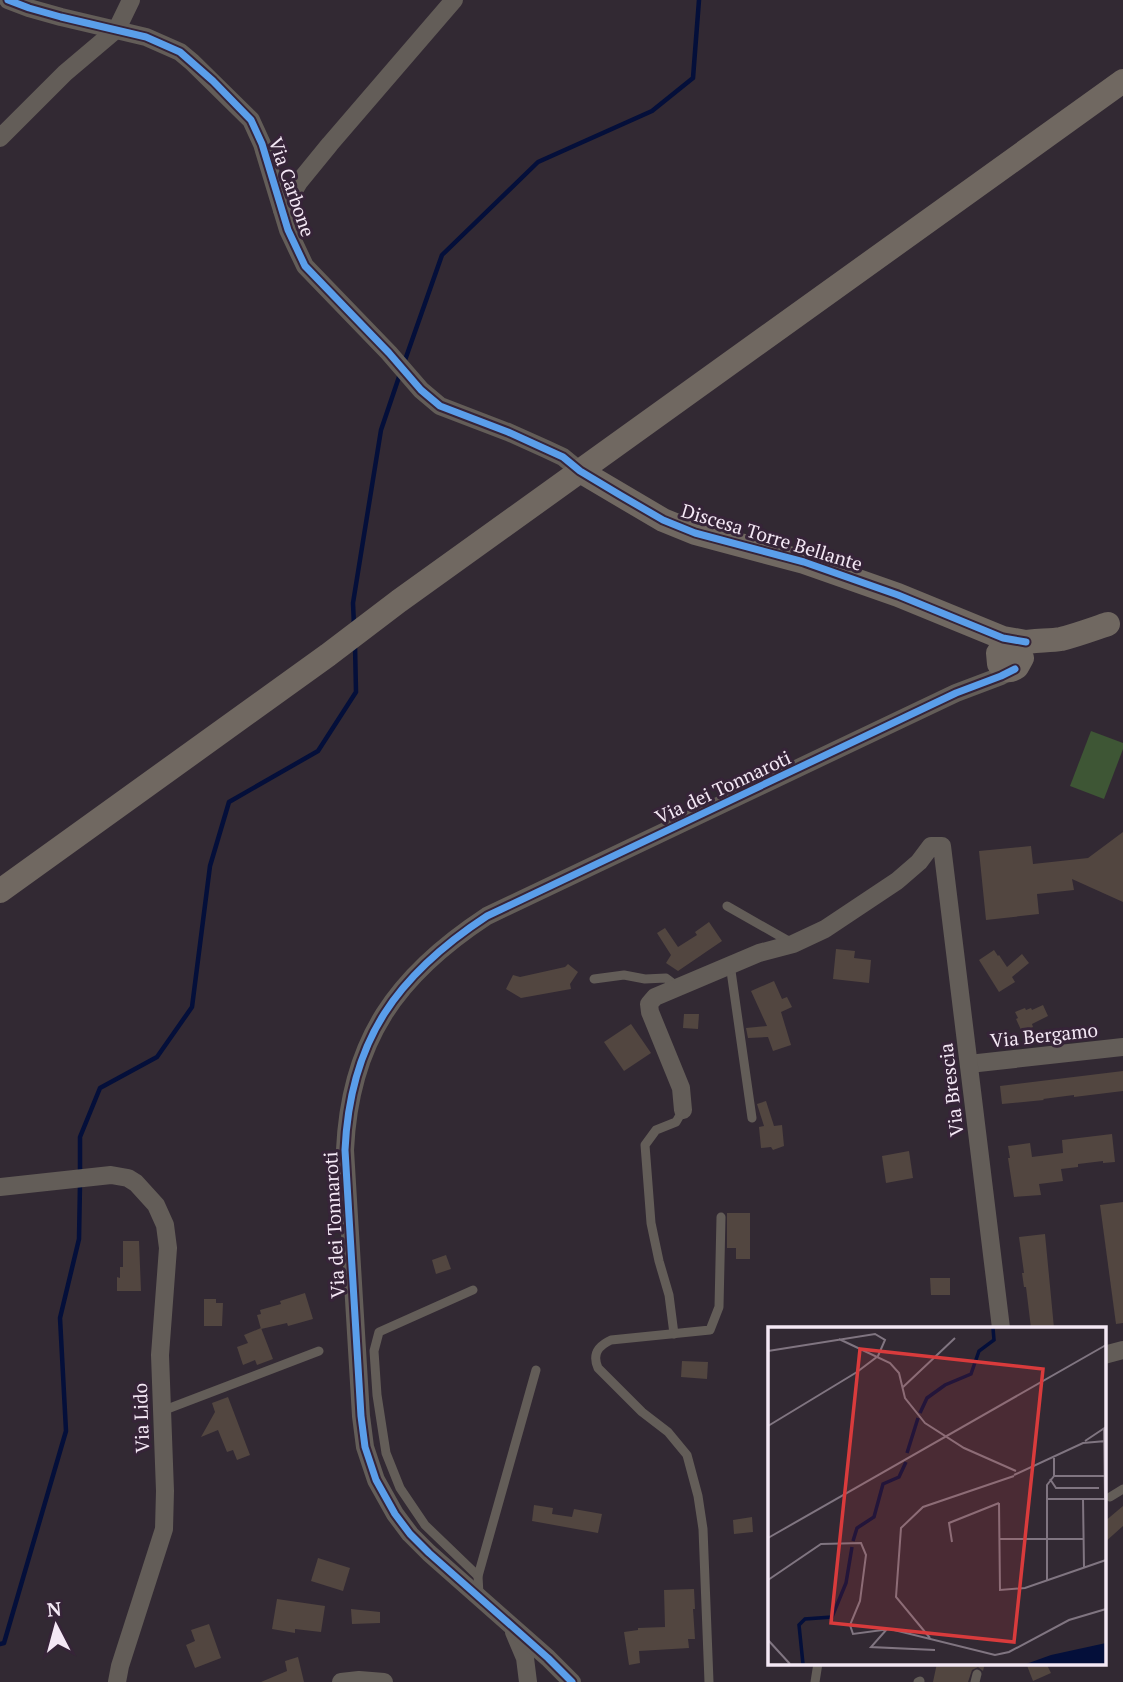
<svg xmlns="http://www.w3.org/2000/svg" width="1123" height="1682" font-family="'PT Serif',serif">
<rect width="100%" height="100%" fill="#322933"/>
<!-- green -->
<polygon fill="#3e5635" points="1091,731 1123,743 1123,749 1104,799 1070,786"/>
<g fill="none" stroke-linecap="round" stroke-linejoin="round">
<!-- stream -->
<g stroke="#040f3a" stroke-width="4.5">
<polyline points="404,363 442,255 538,162 652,111 693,78 699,0"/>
<polyline points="354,626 353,603 381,430 400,374"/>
<polyline points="80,1175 80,1137 100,1088 157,1057 192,1007 210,866 229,802 318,751 356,692 355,645"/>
<polyline points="0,1644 4,1643 66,1431 60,1318 79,1239 80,1184"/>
</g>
</g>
<!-- building -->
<g fill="#524640">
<polygon points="1123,832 1123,902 1072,879 1074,890 1037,894 1039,914 986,920 979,851 1031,846 1033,864 1088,858"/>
<polygon points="709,922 722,941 678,971 666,963 671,955 657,933 665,928 678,947 697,935 695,932"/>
<polygon points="836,949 855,951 854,958 871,960 869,983 833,979"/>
<polygon points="994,950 998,956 999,955 1007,967 1022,954 1029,963 1012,977 1015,982 999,992 979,960"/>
<polygon points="568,964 578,972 570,984 571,989 521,998 506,989 513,975 520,977 565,967"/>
<polygon points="774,981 782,999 787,997 792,1007 781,1012 791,1045 773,1051 768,1037 748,1038 746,1028 767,1026 751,991"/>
<polygon points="1043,1005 1048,1016 1032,1024 1033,1027 1022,1032 1016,1019 1018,1018 1015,1012 1025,1008 1026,1010 1031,1008 1032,1010"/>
<polygon points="684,1014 699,1014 698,1029 683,1028"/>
<polygon points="631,1024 651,1053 624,1071 604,1042"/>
<polygon points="1123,1071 1123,1091 1074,1097 1074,1095 1043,1099 1044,1100 1002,1104 1000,1086"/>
<polygon points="766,1101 774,1126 782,1125 784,1146 773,1150 771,1147 761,1148 759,1127 764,1126 757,1104"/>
<polygon points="1112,1134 1115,1162 1103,1163 1103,1161 1078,1164 1078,1167 1061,1169 1063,1181 1039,1184 1041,1195 1014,1197 1008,1158 1010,1158 1008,1146 1030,1143 1032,1157 1063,1153 1062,1140"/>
<polygon points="909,1151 913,1178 886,1183 882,1156"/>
<polygon points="1123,1202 1123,1323 1116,1324 1100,1205"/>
<polygon points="727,1213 750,1213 750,1259 736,1259 736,1248 727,1248"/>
<polygon points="1045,1234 1054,1328 1031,1328 1026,1287 1024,1287 1022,1273 1024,1273 1019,1237"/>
<polygon points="123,1241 139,1241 141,1291 117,1291 117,1277 120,1278 120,1267 123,1267"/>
<polygon points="446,1255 451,1269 436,1274 432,1260"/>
<polygon points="930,1278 950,1278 950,1295 931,1295"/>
<polygon points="305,1293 313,1319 288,1326 287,1323 261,1329 257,1315 261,1314 260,1310 281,1304 280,1301"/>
<polygon points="204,1299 216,1299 216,1303 223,1303 222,1326 204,1326"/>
<polygon points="261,1328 273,1359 257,1365 255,1360 243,1365 237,1347 248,1343 244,1335"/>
<polygon points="682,1361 708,1362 707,1379 681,1377"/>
<polygon points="228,1397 250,1455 237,1460 233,1450 227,1452 218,1430 201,1437 215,1412 212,1403"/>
<polygon points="534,1505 553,1508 552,1514 572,1517 574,1509 602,1514 598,1533 532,1521"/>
<polygon points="1123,1506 1123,1526 1104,1543 1104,1522"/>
<polygon points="752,1517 753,1532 734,1534 733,1520"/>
<polygon points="318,1558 350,1568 343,1591 311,1581"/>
<polygon points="694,1589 695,1609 693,1609 695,1639 688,1639 689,1648 639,1651 640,1663 629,1665 624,1632 638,1630 638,1628 665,1627 664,1590"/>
<polygon points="277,1599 325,1606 321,1632 295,1629 295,1633 272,1629"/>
<polygon points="351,1609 380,1612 380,1623 352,1624"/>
<polygon points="209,1624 221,1658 195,1668 186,1645 195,1641 191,1630"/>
<polygon points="298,1657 304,1682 261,1682 287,1671 285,1661"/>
<polygon points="937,1663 985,1663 983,1671 978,1667 972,1670 968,1682 933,1682"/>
<polygon points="1026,1663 1046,1663 1051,1673 1033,1681"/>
</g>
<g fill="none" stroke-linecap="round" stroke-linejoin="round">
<!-- lane -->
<g stroke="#635d58" stroke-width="9">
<polyline points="727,906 792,943"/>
<polyline points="730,964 752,1118"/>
<polyline points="594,979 624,975 645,979 666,978 678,987"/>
<polyline points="473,1290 379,1332 374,1351 377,1395 386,1453 400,1488 425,1525 478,1576"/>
<polyline points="674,1334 669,1295 659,1261 651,1223 645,1145 656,1130 676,1122 683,1110"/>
<polyline points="162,1411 319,1351"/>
<polyline points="1110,1497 1123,1489"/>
<polyline points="479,1595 478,1576 536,1370"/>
<path d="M 709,1682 L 703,1529 L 698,1496 L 687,1455 L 668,1432 L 642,1412 L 598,1368 C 592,1354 598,1346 611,1340 L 710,1330 L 719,1307 L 721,1217"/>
<polyline points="815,1682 818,1663"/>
<polyline points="918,1682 920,1681"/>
<polyline points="975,1682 977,1674"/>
</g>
<!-- street -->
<g stroke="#635d58" stroke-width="18">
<polyline points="8,0 29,8 61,17 146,37 180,52 192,62 251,120 262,144 288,230 305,266 389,353 421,390 440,406 508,432 546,449 563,457 580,471"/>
<polyline points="0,138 65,73 117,29 131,0"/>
<polyline points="282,210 299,182 330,144 454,0"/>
<polyline points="969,1064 1123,1047"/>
<polyline points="683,1110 681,1088 650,1012 649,1004 655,997 759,953 793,944 825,929 897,881 919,862 931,846 942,846 1001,1328"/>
<polyline points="0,1187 111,1175 128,1178 136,1183 156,1205 165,1225 168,1248 160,1355 165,1491 164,1529 120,1666 117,1682"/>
<polyline points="1104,1355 1123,1350"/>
<polyline points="514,1632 525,1658 528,1682"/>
<polyline points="341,1682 359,1680 384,1682"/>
<path d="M 572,1682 L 548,1658 L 429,1553 L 410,1534 L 395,1514 L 376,1480 L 365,1447 L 361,1416 L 345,1150 C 350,1040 397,975 487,916 L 956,693 L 1001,676 L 1015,669"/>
</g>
<!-- secondary -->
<g stroke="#706861" stroke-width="24">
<polyline points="580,471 663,520 695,533 804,562 898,595 1003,638 1026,642"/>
<path d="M 1006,647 L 1017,648 L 1022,658 L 1017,667 C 1010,672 1004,671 999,664 L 998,653 C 1010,639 1043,642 1061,639 C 1077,635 1093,629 1108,624"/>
<polyline points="0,891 328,655 399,601 1123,81"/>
</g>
<!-- cycleway casing -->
<g stroke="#362438" stroke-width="11">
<g id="cycleway">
<polyline points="8,0 29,8 61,17 146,37 180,52 213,81 251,120 262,144 288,230 305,266 389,353 421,390 440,406 508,432 563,457 580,471 620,495 663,520 695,533 804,562 898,595 1003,638 1026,642"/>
<path d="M 572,1682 L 548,1658 L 429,1553 L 410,1534 L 395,1514 L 376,1480 L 365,1447 L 361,1416 L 345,1150 C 350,1040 397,975 487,916 L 956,693 L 1001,676 L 1015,669"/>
</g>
</g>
<!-- cycleway -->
<use href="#cycleway" stroke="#5a9eea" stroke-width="7"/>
</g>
<g text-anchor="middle" stroke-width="6" stroke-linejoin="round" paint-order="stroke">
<!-- street labels -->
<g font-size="19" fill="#f4e8f5" stroke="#362438">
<text transform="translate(292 187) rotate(71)" y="7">Via Carbone</text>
<text transform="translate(772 537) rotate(17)" y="7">Discesa Torre Bellante</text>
<text transform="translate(723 787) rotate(-25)" y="7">Via dei Tonnaroti</text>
<text transform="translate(1044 1035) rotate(-6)" y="7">Via Bergamo</text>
<text transform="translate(951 1090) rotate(-97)" y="7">Via Brescia</text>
<text transform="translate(334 1225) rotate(-93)" y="7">Via dei Tonnaroti</text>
<text transform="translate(141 1418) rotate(-92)" y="7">Via Lido</text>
</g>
</g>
<!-- overview -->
<g transform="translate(768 1327)">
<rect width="338" height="338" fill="#322933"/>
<path d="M 338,316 L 338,337 L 258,337 L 283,328 Z" fill="#040f3a"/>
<path fill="none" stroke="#040f3a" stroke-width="3.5" d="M 152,86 L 159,71 L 177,58 L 203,47 L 211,24 L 226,13 L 225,1M 139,126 L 150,91M 85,214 L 89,201 L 106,190 L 115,157 L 131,150 L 138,135M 35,337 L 31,298 L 37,292 L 64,290 L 78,256 L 84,220"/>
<path fill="none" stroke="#807581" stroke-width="2" d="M 71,12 L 122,36 L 131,46 L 137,71 L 157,96 L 196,121 L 248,144M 0,24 L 107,7 L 117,13 L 110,29 L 89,45 L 0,99M 134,61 L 187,11M 336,101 L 337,172M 317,114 L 338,100M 246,148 L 315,116 L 338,114M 286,149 L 338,149M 282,152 L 288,161 L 331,161M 279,172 L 338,172M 315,172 L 316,240M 231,176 L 232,263 L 257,261 L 338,233M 0,211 L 338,18M 231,212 L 316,212M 184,215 L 181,196 L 231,176M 0,253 L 53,217 L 93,216 L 98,228 L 92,274 L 82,298 L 85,307 L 122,302 L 227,328 L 241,325 L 301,293 L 338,282M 279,253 L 279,158 L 286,149 L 286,131M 119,302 L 103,320 L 167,323M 162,311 L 128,270 L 133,201 L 155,180 L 246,149M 0,313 L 22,337"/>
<path fill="#d93b3c" fill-opacity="0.15" stroke="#d93b3c" stroke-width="3.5" d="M 92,22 L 275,42 L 246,315 L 63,296 Z"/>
<rect width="338" height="338" fill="none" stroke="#f4e8f5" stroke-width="3.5"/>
</g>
<!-- north arrow -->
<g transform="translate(56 1626) rotate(354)" stroke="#362438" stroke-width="5" paint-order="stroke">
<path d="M0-5L12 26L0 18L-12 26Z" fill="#f4e8f5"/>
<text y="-10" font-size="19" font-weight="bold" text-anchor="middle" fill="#f4e8f5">N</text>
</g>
</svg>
